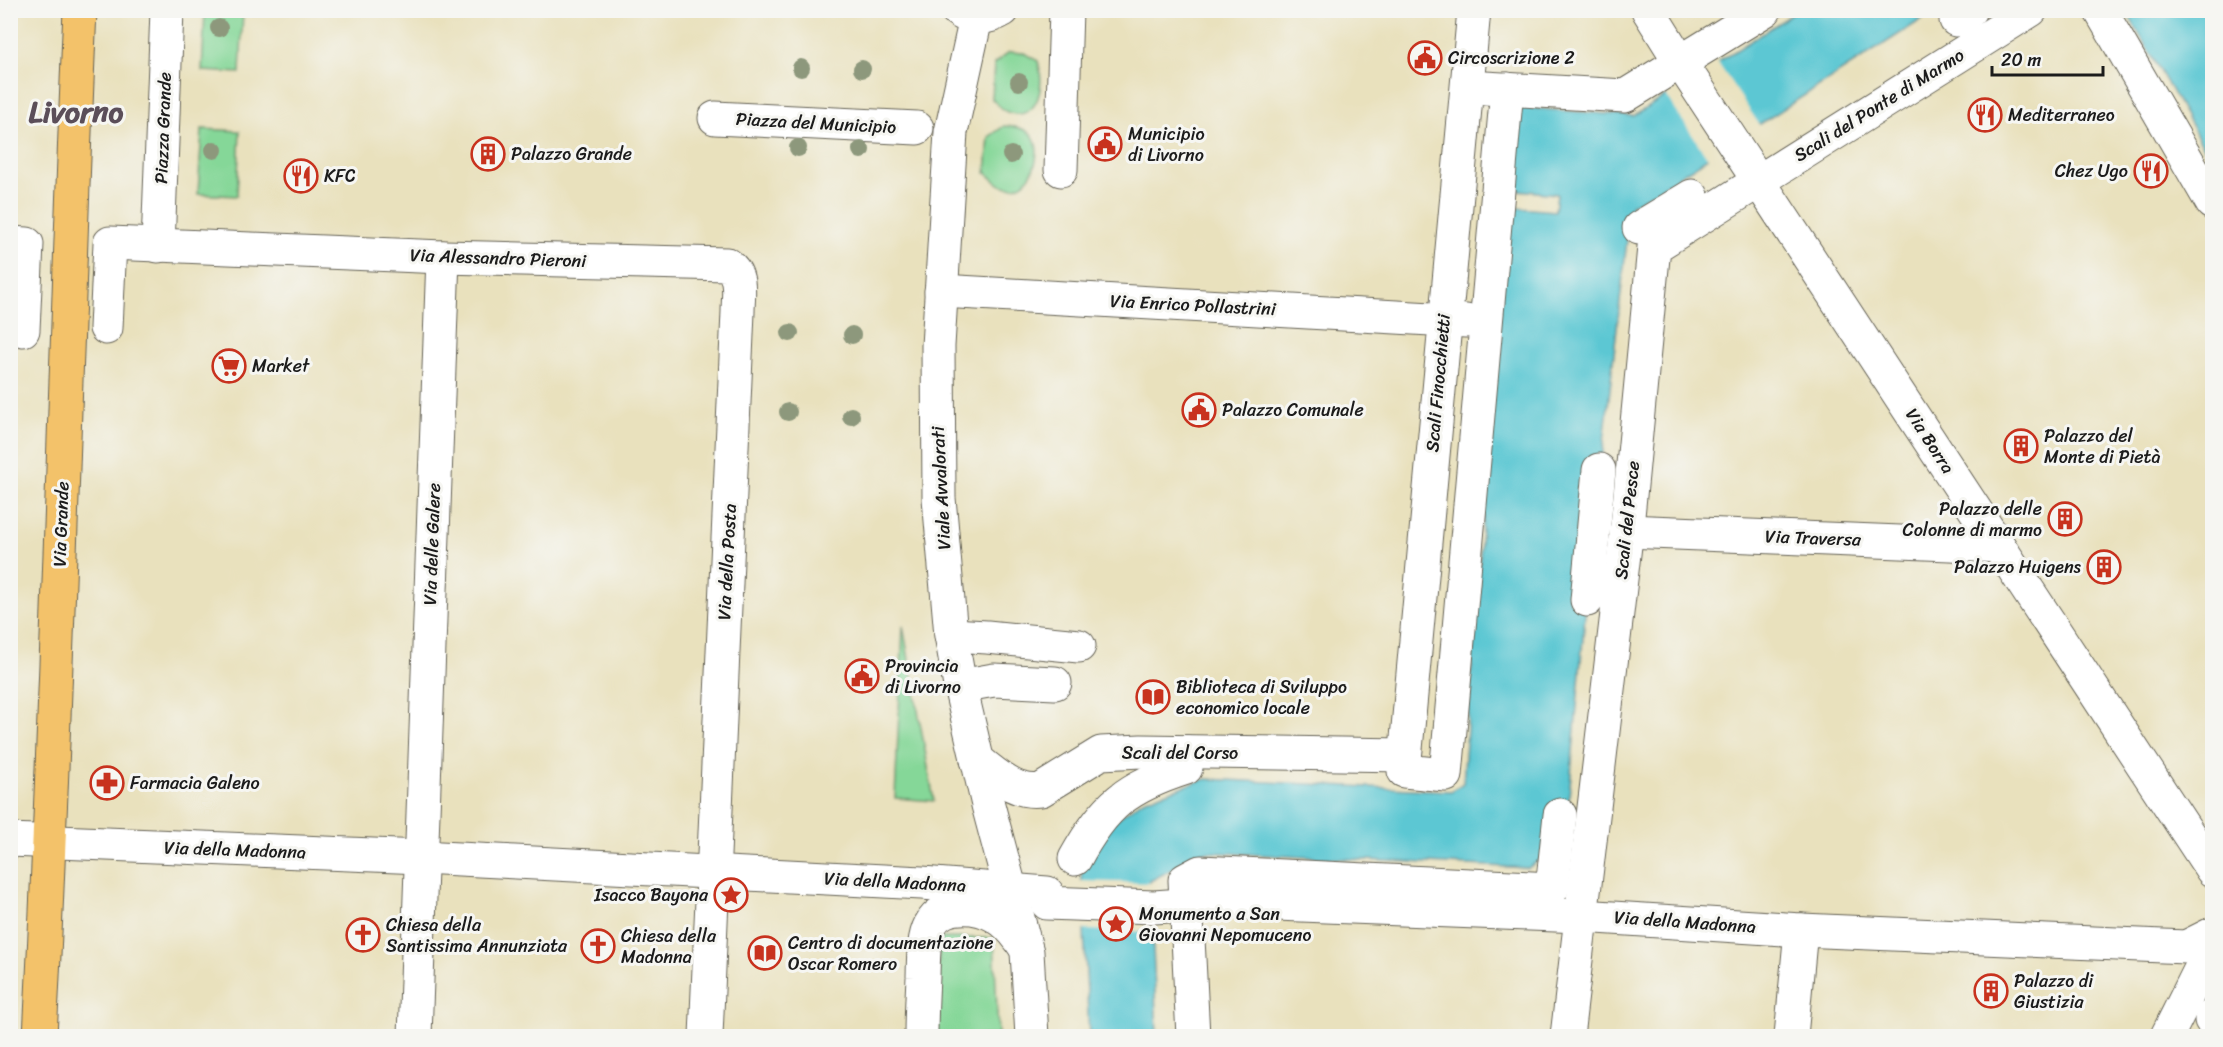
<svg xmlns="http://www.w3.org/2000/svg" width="2223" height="1047" font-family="Sriracha,sans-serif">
<rect width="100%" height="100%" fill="#f6f6f2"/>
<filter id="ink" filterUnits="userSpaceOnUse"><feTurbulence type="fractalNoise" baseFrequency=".0167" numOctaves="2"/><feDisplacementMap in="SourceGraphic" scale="12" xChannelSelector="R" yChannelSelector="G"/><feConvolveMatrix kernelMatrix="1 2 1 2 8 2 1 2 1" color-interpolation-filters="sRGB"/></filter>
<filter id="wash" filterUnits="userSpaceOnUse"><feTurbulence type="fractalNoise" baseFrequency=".008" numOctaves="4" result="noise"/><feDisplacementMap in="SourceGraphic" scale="24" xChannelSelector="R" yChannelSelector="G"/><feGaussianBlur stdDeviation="1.35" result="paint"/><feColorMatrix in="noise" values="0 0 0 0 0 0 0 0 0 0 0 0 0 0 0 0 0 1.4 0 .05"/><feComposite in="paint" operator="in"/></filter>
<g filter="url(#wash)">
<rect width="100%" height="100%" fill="#e9e1bd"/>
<!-- green -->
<g fill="#85d798" stroke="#507a5a" stroke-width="1.5">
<polygon points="205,11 243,11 240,73 202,71"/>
<path d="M 1009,52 L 1024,53 L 1038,61 C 1045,83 1040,123 1007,112 C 1002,110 996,103 992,99 L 994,64 Z"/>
<path d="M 1004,126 C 1014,127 1022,127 1030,133 C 1046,146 1033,198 1001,185 C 996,183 991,176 986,173 L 989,137 Z"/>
<polygon points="202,129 240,131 237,196 198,194"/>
<polygon points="903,626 934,801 895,798"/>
<polygon points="939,938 994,938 998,1036 937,1036"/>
</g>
<!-- water -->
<g fill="#5bc7d3" stroke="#3c7278" stroke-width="1.5">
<polygon points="1797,11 1935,11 1655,192 1631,205 1602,459 1585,460 1569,602 1586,604 1568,808 1545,856 1528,868 1204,852 1150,881 1157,1036 1089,1036 1081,866 1103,829 1143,800 1206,779 1451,791 1463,783 1506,207 1555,211 1557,194 1507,189 1516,107 1634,116"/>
<polygon points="2126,11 2212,11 2212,162"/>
</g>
<!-- pier -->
<g fill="#e9e1bd">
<polygon points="1716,60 1761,127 1709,160 1664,93"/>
<polygon points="1078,881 1154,883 1153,932 1081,930"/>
</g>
</g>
<g filter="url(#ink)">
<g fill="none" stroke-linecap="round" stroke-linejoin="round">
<!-- minor casing -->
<g stroke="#646154" stroke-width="35">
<g id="minor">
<path d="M 957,10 C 971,21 988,19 1003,10"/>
<polyline points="1474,10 1404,771 1446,775 1507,89"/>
<polyline points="1648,10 1681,63 2212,870"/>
<polyline points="2100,10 2212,203"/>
<polyline points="976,18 951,132 938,346 939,498 951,635 960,686 988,805 1027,952 1032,1036"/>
<polyline points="1956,20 1970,10"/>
<polyline points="1485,88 1625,96 1765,10"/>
<polyline points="715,118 917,128"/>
<polyline points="1061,170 1066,10"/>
<polyline points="1639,228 1692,196"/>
<polyline points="10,243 27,244 23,330"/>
<polyline points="158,246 167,10"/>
<polyline points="941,291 1466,321"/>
<path d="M 106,328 L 110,243 L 443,257 L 727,264 C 743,274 738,295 738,312 L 706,1036"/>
<polyline points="1626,531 1999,546"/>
<polyline points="1587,600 1599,470"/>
<polyline points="951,635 987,637 1079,646"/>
<polyline points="960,686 994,680 1055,683"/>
<path d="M 977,760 C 997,775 1015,794 1041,790 L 1101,753 L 1141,751 L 1404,755"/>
<polyline points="10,840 421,857 922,883 1047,893 1047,903 1154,907 1225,902 1581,916 1801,930 2186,947 2212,934"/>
<path d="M 1075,859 C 1105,804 1127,787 1186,768 L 1187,752"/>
<polyline points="2211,1020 2212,1016"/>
<polyline points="415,1036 443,257"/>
<path d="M 921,1036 C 921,1017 922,997 923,977 C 924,940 922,904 972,908 C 997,911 1012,927 1025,947"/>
<polyline points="1193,1036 1185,880 1200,872 1552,889 1560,815"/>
<polyline points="1567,1036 1626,537 1654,247 2031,10"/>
<polyline points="1791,1036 1801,930"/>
<polyline points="2167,1036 2199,972 2212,956"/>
</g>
</g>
<!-- major casing -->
<g stroke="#646154" stroke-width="35">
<path id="major" d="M 40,1036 C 58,695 65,352 80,10"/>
</g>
<!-- minor -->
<use href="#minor" stroke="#fff" stroke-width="33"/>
<!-- major -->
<use href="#major" stroke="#f3c26a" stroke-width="33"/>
</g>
<!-- trees -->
<g fill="#8d987c">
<circle cx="219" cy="28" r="9"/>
<circle cx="801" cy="68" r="9"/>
<circle cx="862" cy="69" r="9"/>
<circle cx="1019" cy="82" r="9"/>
<circle cx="798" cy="148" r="9"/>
<circle cx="214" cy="150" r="9"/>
<circle cx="861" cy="150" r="9"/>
<circle cx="1011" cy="155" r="9"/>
<circle cx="790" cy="333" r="9"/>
<circle cx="852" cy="335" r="9"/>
<circle cx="788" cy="412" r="9"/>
<circle cx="851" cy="416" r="9"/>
</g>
</g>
<!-- icons -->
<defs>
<g id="civic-ring" transform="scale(1.725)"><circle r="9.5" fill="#f6f6f2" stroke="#c8321e" stroke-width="1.5"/><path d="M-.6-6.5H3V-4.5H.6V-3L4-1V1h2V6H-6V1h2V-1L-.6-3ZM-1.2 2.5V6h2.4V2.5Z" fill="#c8321e"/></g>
<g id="restaurant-ring" transform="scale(1.725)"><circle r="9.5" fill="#f6f6f2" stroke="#c8321e" stroke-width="1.5"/><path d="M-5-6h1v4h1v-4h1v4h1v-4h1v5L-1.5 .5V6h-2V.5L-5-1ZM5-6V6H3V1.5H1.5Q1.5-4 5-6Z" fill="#c8321e"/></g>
<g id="building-ring" transform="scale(1.725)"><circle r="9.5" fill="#f6f6f2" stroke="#c8321e" stroke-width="1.5"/><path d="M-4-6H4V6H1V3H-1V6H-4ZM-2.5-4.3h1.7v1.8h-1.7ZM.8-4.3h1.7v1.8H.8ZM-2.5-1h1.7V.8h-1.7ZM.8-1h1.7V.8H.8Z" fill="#c8321e"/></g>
<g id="supermarket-ring" transform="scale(1.725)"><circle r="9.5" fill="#f6f6f2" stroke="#c8321e" stroke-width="1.5"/><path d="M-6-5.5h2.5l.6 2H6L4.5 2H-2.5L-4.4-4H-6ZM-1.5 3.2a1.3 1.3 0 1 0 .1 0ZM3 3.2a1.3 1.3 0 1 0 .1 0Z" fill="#c8321e"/></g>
<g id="library-ring" transform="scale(1.725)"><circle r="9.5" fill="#f6f6f2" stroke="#c8321e" stroke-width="1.5"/><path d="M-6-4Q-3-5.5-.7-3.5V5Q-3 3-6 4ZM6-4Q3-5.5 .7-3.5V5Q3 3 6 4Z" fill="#c8321e"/></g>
<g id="pharmacy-ring" transform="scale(1.725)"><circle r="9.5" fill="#f6f6f2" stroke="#c8321e" stroke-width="1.5"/><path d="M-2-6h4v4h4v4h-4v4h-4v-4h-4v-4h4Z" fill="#c8321e"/></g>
<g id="sight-ring" transform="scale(1.725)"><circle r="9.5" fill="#f6f6f2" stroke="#c8321e" stroke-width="1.5"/><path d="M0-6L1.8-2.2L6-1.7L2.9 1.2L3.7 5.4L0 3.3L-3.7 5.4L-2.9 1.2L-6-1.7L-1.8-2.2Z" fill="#c8321e"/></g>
<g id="church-ring" transform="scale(1.725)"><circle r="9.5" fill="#f6f6f2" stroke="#c8321e" stroke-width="1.5"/><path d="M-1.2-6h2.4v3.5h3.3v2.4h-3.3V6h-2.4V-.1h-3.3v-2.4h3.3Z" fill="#c8321e"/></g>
</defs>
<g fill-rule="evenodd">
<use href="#civic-ring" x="1425" y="58"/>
<use href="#restaurant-ring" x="1985" y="115"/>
<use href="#civic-ring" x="1105" y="144"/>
<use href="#building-ring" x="488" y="154"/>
<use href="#restaurant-ring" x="2151" y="171"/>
<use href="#restaurant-ring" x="301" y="176"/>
<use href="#supermarket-ring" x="229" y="366"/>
<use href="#civic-ring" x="1199" y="410"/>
<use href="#building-ring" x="2021" y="446"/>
<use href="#building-ring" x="2065" y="519"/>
<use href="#building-ring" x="2104" y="567"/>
<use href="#civic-ring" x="862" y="676"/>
<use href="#library-ring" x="1153" y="697"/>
<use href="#pharmacy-ring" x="107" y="783"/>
<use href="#sight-ring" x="731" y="895"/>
<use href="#sight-ring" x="1116" y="924"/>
<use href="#church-ring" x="363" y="935"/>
<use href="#church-ring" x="598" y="946"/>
<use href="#library-ring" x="765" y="953"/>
<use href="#building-ring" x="1991" y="991"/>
</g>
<g text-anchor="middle" stroke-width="6" stroke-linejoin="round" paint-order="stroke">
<!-- poi labels -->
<g font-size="18" fill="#1c1c1c" stroke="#f6f6f2" text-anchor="start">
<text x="1448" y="64">Circoscrizione 2</text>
<text x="2008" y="121">Mediterraneo</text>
<text x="1128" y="140">Municipio<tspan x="1128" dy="21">di Livorno</tspan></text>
<text x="511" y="160">Palazzo Grande</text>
<text x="2128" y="177" text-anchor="end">Chez Ugo</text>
<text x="324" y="182">KFC</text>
<text x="252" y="372">Market</text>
<text x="1222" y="416">Palazzo Comunale</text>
<text x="2044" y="442">Palazzo del<tspan x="2044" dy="21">Monte di Pietà</tspan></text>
<text x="2042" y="515" text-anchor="end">Palazzo delle<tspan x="2042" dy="21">Colonne di marmo</tspan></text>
<text x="2081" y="573" text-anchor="end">Palazzo Huigens</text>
<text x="885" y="672">Provincia<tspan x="885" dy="21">di Livorno</tspan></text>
<text x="1176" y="693">Biblioteca di Sviluppo<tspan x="1176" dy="21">economico locale</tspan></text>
<text x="130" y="789">Farmacia Galeno</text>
<text x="708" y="901" text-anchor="end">Isacco Bayona</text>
<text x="1139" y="920">Monumento a San<tspan x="1139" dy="21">Giovanni Nepomuceno</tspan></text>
<text x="386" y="931">Chiesa della<tspan x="386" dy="21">Santissima Annunziata</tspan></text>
<text x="621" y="942">Chiesa della<tspan x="621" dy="21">Madonna</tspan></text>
<text x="788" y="949">Centro di documentazione<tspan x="788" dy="21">Oscar Romero</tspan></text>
<text x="2014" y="987">Palazzo di<tspan x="2014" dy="21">Giustizia</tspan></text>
</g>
<!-- street labels -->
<g font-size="18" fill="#1c1c1c" stroke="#f6f6f2">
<text transform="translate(1879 105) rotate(-32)" y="6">Scali del Ponte di Marmo</text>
<text transform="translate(816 123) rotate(3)" y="6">Piazza del Municipio</text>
<text transform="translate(163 128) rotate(-88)" y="6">Piazza Grande</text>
<text transform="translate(498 258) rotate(2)" y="6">Via Alessandro Pieroni</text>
<text transform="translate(1193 305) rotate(3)" y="6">Via Enrico Pollastrini</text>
<text transform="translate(1438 383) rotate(-85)" y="6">Scali Finocchietti</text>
<text transform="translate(1930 441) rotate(57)" y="6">Via Borra</text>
<text transform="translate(941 488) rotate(-93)" y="6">Viale Avvalorati</text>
<text transform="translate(1627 520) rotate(-84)" y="6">Scali del Pesce</text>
<text transform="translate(61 524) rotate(-88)" y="6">Via Grande</text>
<text transform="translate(1813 538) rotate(2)" y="6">Via Traversa</text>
<text transform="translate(432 544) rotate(-88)" y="6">Via delle Galere</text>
<text transform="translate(727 562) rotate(-87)" y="6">Via della Posta</text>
<text x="1180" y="759">Scali del Corso</text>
<text transform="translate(235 850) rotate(2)" y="6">Via della Madonna</text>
<text transform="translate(895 882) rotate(3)" y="6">Via della Madonna</text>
<text transform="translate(1685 922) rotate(4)" y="6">Via della Madonna</text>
</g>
<!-- town labels -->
<g font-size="30" font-weight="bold" fill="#5b4e59" stroke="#f6f6f2">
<text x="76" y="122">Livorno</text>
</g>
</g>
<!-- margin -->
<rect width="2223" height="1047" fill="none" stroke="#f6f6f2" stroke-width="36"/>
<!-- scale -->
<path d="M1992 66v9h111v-9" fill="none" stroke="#1c1c1c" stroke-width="3"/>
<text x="2001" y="66" font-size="18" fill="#1c1c1c" stroke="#f6f6f2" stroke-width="4.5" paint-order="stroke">20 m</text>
</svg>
